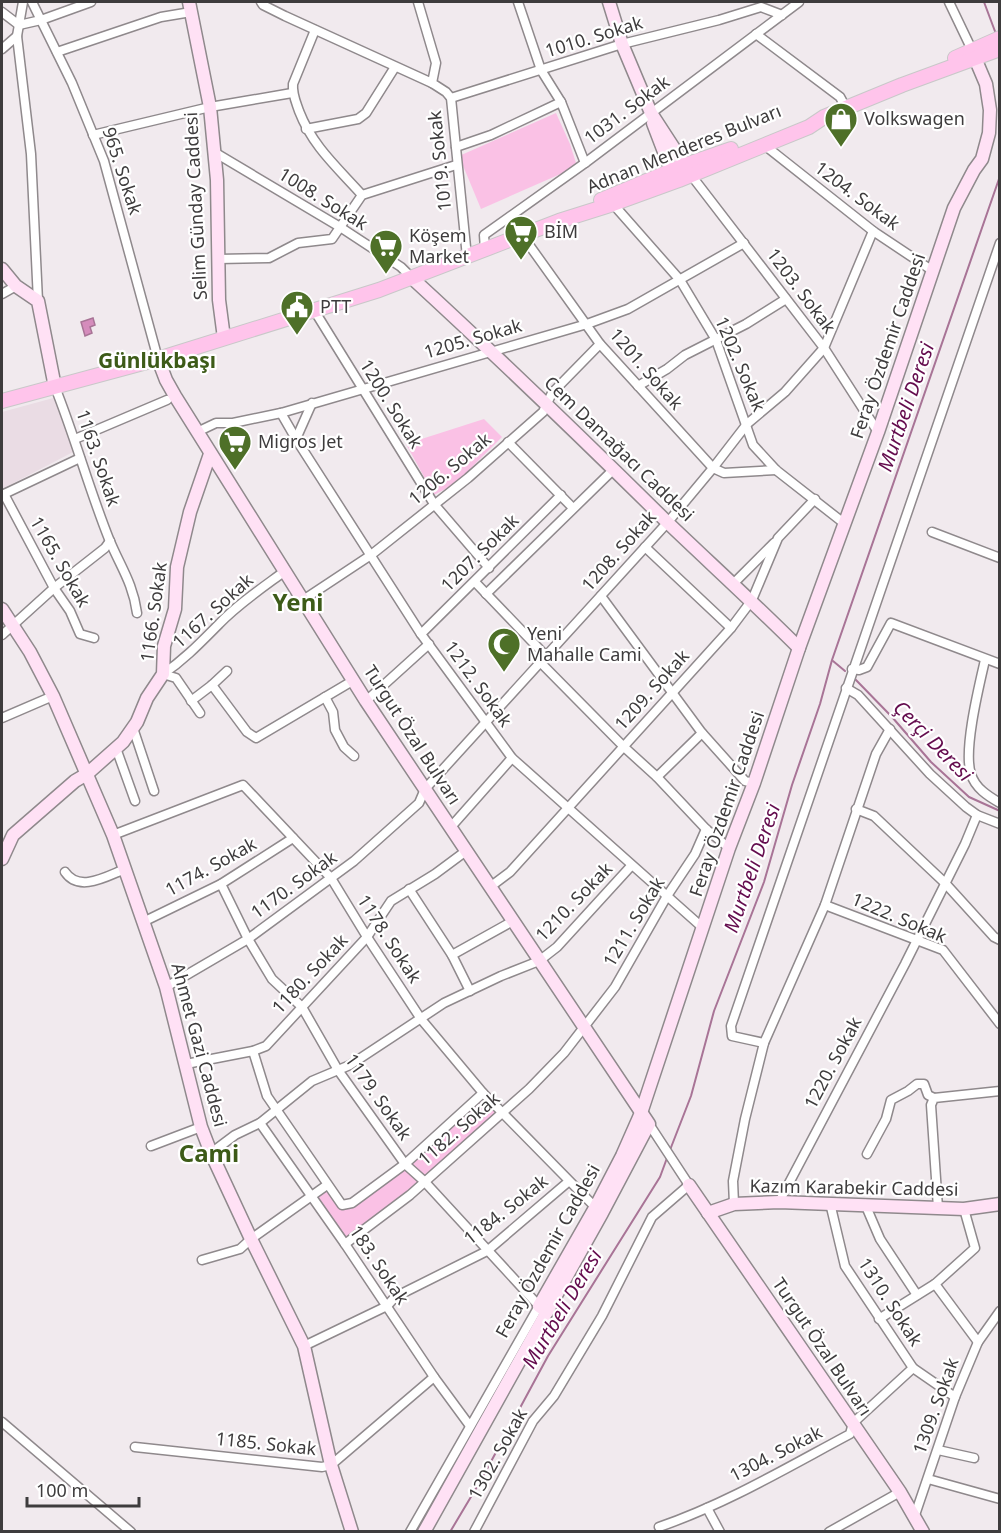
<svg xmlns="http://www.w3.org/2000/svg" width="1001" height="1533" font-family="'Noto Sans',sans-serif">
<rect width="100%" height="100%" fill="#f1eaee"/>
<!-- built -->
<polygon fill="#eadce4" points="57,397 75,451 2,489 2,412"/>
<!-- green -->
<g fill="#fac1e5">
<polygon points="556,113 570,144 576,163 565,172 481,209 459,156"/>
<polygon points="484,419 502,437 455,484 434,495 406,444"/>
<polygon points="483,1093 501,1114 345,1244 311,1196 327,1185 342,1205 352,1203"/>
</g>
<!-- water -->
<polygon fill="#d58cbc" stroke="#a87496" stroke-width="1.5" points="93,318 95,325 90,327 92,333 85,336 81,322"/>
<g fill="none" stroke-linecap="round" stroke-linejoin="round">
<!-- stream -->
<g stroke="#a87496" stroke-width="2">
<polyline points="984,2 996,34"/>
<polyline points="833,661 845,671"/>
<polyline points="855,679 892,717 931,762 969,797 1000,811"/>
<polyline points="670,1150 691,1096 714,1011 764,882 792,785 820,704 832,660 1000,176"/>
<polyline points="450,1532 481,1480 548,1356 660,1177 667,1158"/>
</g>
<!-- street casing -->
<g stroke="#8f898c" stroke-width="11">
<g id="street">
<polyline points="23,2 17,36 31,154 38,301"/>
<polyline points="32,2 72,83 104,161 158,359"/>
<polyline points="261,2 263,5 285,16 432,83"/>
<polyline points="418,2 436,63 432,83 446,92 451,98 467,257"/>
<polyline points="518,2 541,70 561,102 585,163"/>
<polyline points="949,2 972,50"/>
<polyline points="2,12 19,25 41,20 91,2"/>
<path d="M 315,30 L 293,84 C 292,94 296,102 299,111 C 313,147 337,167 362,195"/>
<polyline points="756,34 840,97 846,108"/>
<polyline points="2,49 17,36"/>
<polyline points="57,52 161,17 191,12"/>
<polyline points="451,98 622,44 719,20 761,7 782,15"/>
<polyline points="306,129 358,119 366,113 395,67"/>
<polyline points="93,135 210,107 292,93"/>
<polyline points="763,144 873,231 933,271"/>
<polyline points="456,147 491,135 561,102"/>
<polyline points="214,152 340,227 401,267 412,278"/>
<polyline points="691,175 824,348 878,432"/>
<polyline points="613,204 680,280 716,340 753,445 776,470 845,524"/>
<polyline points="522,235 600,344 713,468 724,473 776,470"/>
<polyline points="485,250 484,235 585,163 799,2"/>
<polyline points="218,259 269,258 298,243 332,239 362,195 456,165"/>
<polyline points="2,294 16,286"/>
<polyline points="314,310 434,504 489,568"/>
<polyline points="638,386 667,369 685,355 746,324 786,299"/>
<path d="M 55,387 C 75,437 89,489 109,539 C 120,566 133,583 137,613"/>
<polyline points="281,413 296,439 421,634 512,758 703,928"/>
<polyline points="197,432 216,423 233,423 281,413 587,324 628,309 744,243"/>
<polyline points="75,439 167,400"/>
<polyline points="296,439 312,403"/>
<polyline points="508,442 573,508"/>
<polyline points="4,494 54,588 70,611 80,634 94,638"/>
<polyline points="2,495 80,458"/>
<polyline points="932,532 1000,558"/>
<polyline points="645,547 731,628"/>
<polyline points="475,582 546,656"/>
<polyline points="733,584 774,543"/>
<polyline points="486,594 614,469"/>
<polyline points="601,596 702,733 745,781 754,783"/>
<polyline points="303,600 371,555 468,478 543,412 552,393 600,344"/>
<polyline points="421,634 561,495"/>
<polyline points="2,635 54,588 105,548 110,541"/>
<path d="M 985,660 C 979,686 963,751 971,774 C 975,788 988,796 1000,803"/>
<polyline points="540,662 624,747 657,777 706,829 729,848"/>
<polyline points="852,669 859,670 867,667 891,623 1000,664"/>
<path d="M 163,674 C 185,659 201,642 219,624 C 238,604 262,588 285,571"/>
<polyline points="163,674 176,678 200,713"/>
<polyline points="212,685 247,732 256,738 354,680"/>
<polyline points="846,688 858,695 930,774 966,807 977,815 1000,824"/>
<polyline points="325,697 333,712 335,730 344,747 354,756"/>
<polyline points="191,701 212,685 227,671"/>
<polyline points="366,701 429,644"/>
<polyline points="2,718 53,696"/>
<polyline points="133,728 154,791"/>
<polyline points="116,748 135,801"/>
<polyline points="657,777 702,733"/>
<polyline points="856,809 874,816 945,883 994,937 1000,940"/>
<polyline points="450,828 512,758"/>
<polyline points="113,835 243,785 331,878 367,937 421,1019 483,1093 598,1210"/>
<path d="M 65,872 C 79,893 107,876 125,869"/>
<polyline points="221,884 248,939 272,979 302,1007 338,1070 405,1164 424,1181 539,1306 410,1532"/>
<polyline points="490,887 510,872 731,628 752,600 778,538 815,499"/>
<polyline points="409,889 452,955 470,991"/>
<polyline points="825,905 943,950 1000,1024"/>
<polyline points="143,922 221,884 293,838"/>
<polyline points="452,955 513,921"/>
<polyline points="166,987 248,939 354,861 419,803 425,789 668,522 713,468 747,424 785,392 824,348 873,231"/>
<polyline points="764,1043 732,1036 731,1026 1000,243"/>
<polyline points="253,1051 267,1096 342,1205 352,1203 405,1164 483,1093"/>
<polyline points="186,1064 253,1051 266,1046 367,937 391,901 435,874 466,851"/>
<polyline points="260,1123 345,1244 434,1377 470,1426"/>
<polyline points="151,1146 201,1127"/>
<polyline points="211,1153 235,1135 260,1123 312,1081 350,1065 444,1003 501,976 539,961 557,947 631,866"/>
<polyline points="867,1154 886,1119 891,1100 908,1091 917,1084 924,1084 928,1095 934,1098"/>
<polyline points="779,1202 905,964 965,844 977,815"/>
<polyline points="830,1203 845,1266 913,1368 955,1397"/>
<polyline points="734,1204 733,1181 745,1119 764,1043 825,905 876,754 890,729"/>
<polyline points="865,1204 880,1239 917,1295"/>
<polyline points="938,1208 931,1105 934,1098 1000,1091"/>
<polyline points="345,1244 410,1195 529,1089 564,1053 615,987 667,896 695,854 706,829"/>
<polyline points="202,1260 240,1249 251,1239 327,1185"/>
<polyline points="935,1284 978,1342"/>
<polyline points="879,1319 935,1284 975,1248 964,1209"/>
<polyline points="304,1346 387,1306 395,1297 487,1251 568,1182"/>
<polyline points="2,1422 131,1532"/>
<polyline points="135,1447 322,1467 331,1465 434,1377"/>
<polyline points="938,1450 974,1458"/>
<polyline points="928,1479 1000,1499"/>
<polyline points="707,1508 720,1532"/>
<polyline points="914,1518 955,1397 978,1342 1000,1311"/>
<path d="M 659,1527 C 726,1504 788,1467 850,1434 L 853,1423 L 913,1368"/>
<polyline points="474,1532 533,1421 554,1396 602,1316 652,1217 689,1185 649,1124"/>
<polyline points="829,1532 900,1492"/>
</g>
</g>
<!-- secondary casing -->
<g stroke="#8f898c" stroke-width="15">
<g id="secondary">
<polyline points="189,2 210,107 217,180 219,300 224,338"/>
<polyline points="609,2 622,44 651,113 690,173"/>
<polyline points="653,123 671,170 677,178"/>
<polyline points="2,269 16,286 38,301 55,387"/>
<path d="M 412,278 C 499,358 583,439 667,522 C 711,564 756,605 799,648"/>
<polyline points="158,359 166,380 175,396 366,701 649,1124 602,1213 424,1532"/>
<polyline points="2,609 30,652 53,696 113,835 166,987 201,1127 211,1153 251,1239 304,1346 331,1465 352,1532"/>
<polyline points="2,859 13,835 75,781 87,774 123,742 137,722 147,698 163,674 164,646 175,609 177,567 190,512 210,454"/>
<polyline points="689,1185 900,1492 923,1532"/>
<polyline points="708,1213 734,1204 779,1202 964,1209 1000,1204"/>
<polyline points="547,1312 539,1306 595,1208 622,1156 641,1113 729,848 754,783 799,648 878,432 954,208 974,170 982,159 989,133 990,110 986,84 972,51"/>
</g>
</g>
<!-- primary casing -->
<g stroke="#c9c8c9" stroke-width="16">
<g id="primary">
<polyline points="955,58 1000,38"/>
<polyline points="601,200 685,165 731,149"/>
<polyline points="2,401 158,359 379,290 559,221 613,204 679,180 809,127 824,117 902,85 1000,49"/>
</g>
</g>
<!-- street -->
<use href="#street" stroke="#fff" stroke-width="8"/>
<!-- secondary -->
<use href="#secondary" stroke="#ffe1f5" stroke-width="12"/>
<!-- primary -->
<use href="#primary" stroke="#ffc4eb" stroke-width="14"/>
</g>
<!-- icons -->
<defs>
<g id="shop-pin" transform="scale(1.725)"><path d="M0 17L-7.5 6A9.5 9.5 0 1 1 7.5 6Z" fill="#4e7028" stroke="#fff"/><path d="M-5-2.5h2.3a2.7 3.5 0 0 1 5.4 0H5L5.5 6h-11ZM-1.5-2.5h3a1.5 2.3 0 0 0-3 0Z" fill="#fff"/></g>
<g id="supermarket-pin" transform="scale(1.725)"><path d="M0 17L-7.5 6A9.5 9.5 0 1 1 7.5 6Z" fill="#4e7028" stroke="#fff"/><path d="M-6-5.5h2.5l.6 2H6L4.5 2H-2.5L-4.4-4H-6ZM-1.5 3.2a1.3 1.3 0 1 0 .1 0ZM3 3.2a1.3 1.3 0 1 0 .1 0Z" fill="#fff"/></g>
<g id="civic-pin" transform="scale(1.725)"><path d="M0 17L-7.5 6A9.5 9.5 0 1 1 7.5 6Z" fill="#4e7028" stroke="#fff"/><path d="M-.6-6.5H3V-4.5H.6V-3L4-1V1h2V6H-6V1h2V-1L-.6-3ZM-1.2 2.5V6h2.4V2.5Z" fill="#fff"/></g>
<g id="mosque-pin" transform="scale(1.725)"><path d="M0 17L-7.5 6A9.5 9.5 0 1 1 7.5 6Z" fill="#4e7028" stroke="#fff"/><path d="M3.5-4.9A6 6 0 1 0 3.5 4.9A5 5 0 1 1 3.5-4.9Z" fill="#fff"/></g>
</defs>
<g fill-rule="evenodd">
<use href="#shop-pin" x="841" y="119"/>
<use href="#supermarket-pin" x="521" y="232"/>
<use href="#supermarket-pin" x="386" y="246"/>
<use href="#civic-pin" x="297" y="307"/>
<use href="#supermarket-pin" x="235" y="442"/>
<use href="#mosque-pin" x="504" y="644"/>
</g>
<g text-anchor="middle" stroke-width="4.5" stroke-linejoin="round" paint-order="stroke">
<!-- street labels -->
<g font-size="18" fill="#3e3c3d" stroke="#fff">
<text transform="translate(594 37) rotate(-17)" y="6">1010. Sokak</text>
<text transform="translate(627 110) rotate(-37)" y="6">1031. Sokak</text>
<text transform="translate(684 149) rotate(-22)" y="6">Adnan Menderes Bulvarı</text>
<text transform="translate(440 161) rotate(-96)" y="6">1019. Sokak</text>
<text transform="translate(122 171) rotate(72)" y="6">965. Sokak</text>
<text transform="translate(857 196) rotate(37)" y="6">1204. Sokak</text>
<text transform="translate(323 199) rotate(32)" y="6">1008. Sokak</text>
<text transform="translate(196 206) rotate(-93)" y="6">Selim Günday Caddesi</text>
<text transform="translate(801 291) rotate(53)" y="6">1203. Sokak</text>
<text transform="translate(473 339) rotate(-16)" y="6">1205. Sokak</text>
<text transform="translate(888 346) rotate(-71)" y="6">Feray Özdemir Caddesi</text>
<text transform="translate(740 364) rotate(67)" y="6">1202. Sokak</text>
<text transform="translate(646 369) rotate(49)" y="6">1201. Sokak</text>
<text transform="translate(391 404) rotate(58)" y="6">1200. Sokak</text>
<text transform="translate(619 449) rotate(44)" y="6">Cem Damağacı Caddesi</text>
<text transform="translate(98 458) rotate(71)" y="6">1163. Sokak</text>
<text transform="translate(450 469) rotate(-40)" y="6">1206. Sokak</text>
<text transform="translate(619 551) rotate(-48)" y="6">1208. Sokak</text>
<text transform="translate(480 553) rotate(-45)" y="6">1207. Sokak</text>
<text transform="translate(60 562) rotate(60)" y="6">1165. Sokak</text>
<text transform="translate(213 611) rotate(-42)" y="6">1167. Sokak</text>
<text transform="translate(154 612) rotate(-82)" y="6">1166. Sokak</text>
<text transform="translate(478 684) rotate(54)" y="6">1212. Sokak</text>
<text transform="translate(652 690) rotate(-48)" y="6">1209. Sokak</text>
<text transform="translate(412 735) rotate(57)" y="6">Turgut Özal Bulvarı</text>
<text transform="translate(727 804) rotate(-71)" y="6">Feray Özdemir Caddesi</text>
<text transform="translate(211 867) rotate(-29)" y="6">1174. Sokak</text>
<text transform="translate(294 885) rotate(-36)" y="6">1170. Sokak</text>
<text transform="translate(574 902) rotate(-46)" y="6">1210. Sokak</text>
<text transform="translate(899 918) rotate(23)" y="6">1222. Sokak</text>
<text transform="translate(634 922) rotate(-59)" y="6">1211. Sokak</text>
<text transform="translate(389 939) rotate(57)" y="6">1178. Sokak</text>
<text transform="translate(310 974) rotate(-47)" y="6">1180. Sokak</text>
<text transform="translate(199 1045) rotate(75)" y="6">Ahmet Gazi Caddesi</text>
<text transform="translate(833 1063) rotate(-62)" y="6">1220. Sokak</text>
<text transform="translate(378 1097) rotate(55)" y="6">1179. Sokak</text>
<text transform="translate(459 1129) rotate(-41)" y="6">1182. Sokak</text>
<text transform="translate(854 1188) rotate(1)" y="6">Kazım Karabekir Caddesi</text>
<text transform="translate(506 1210) rotate(-38)" y="6">1184. Sokak</text>
<text transform="translate(548 1251) rotate(-61)" y="6">Feray Özdemir Caddesi</text>
<text transform="translate(379 1265) rotate(56)" y="6">183. Sokak</text>
<text transform="translate(890 1302) rotate(57)" y="6">1310. Sokak</text>
<text transform="translate(822 1347) rotate(56)" y="6">Turgut Özal Bulvarı</text>
<text transform="translate(936 1406) rotate(-70)" y="6">1309. Sokak</text>
<text transform="translate(266 1444) rotate(6)" y="6">1185. Sokak</text>
<text transform="translate(498 1454) rotate(-61)" y="6">1302. Sokak</text>
<text transform="translate(776 1454) rotate(-27)" y="6">1304. Sokak</text>
</g>
<!-- poi labels -->
<g font-size="18" fill="#3e3c3d" stroke="#fff" text-anchor="start">
<text x="864" y="125">Volkswagen</text>
<text x="544" y="238">BİM</text>
<text x="409" y="242">Köşem<tspan x="409" dy="21">Market</tspan></text>
<text x="320" y="313">PTT</text>
<text x="258" y="448">Migros Jet</text>
<text x="527" y="640">Yeni<tspan x="527" dy="21">Mahalle Cami</tspan></text>
</g>
<!-- water labels -->
<g font-size="20" font-style="italic" fill="#640c4e" stroke="#fff">
<text transform="translate(906 407) rotate(-71)" y="7">Murtbeli Deresi</text>
<text transform="translate(933 741) rotate(46)" y="7">Çerçi Deresi</text>
<text transform="translate(752 868) rotate(-71)" y="7">Murtbeli Deresi</text>
<text transform="translate(562 1309) rotate(-59)" y="7">Murtbeli Deresi</text>
</g>
<!-- quarter labels -->
<g font-size="21" font-weight="bold" fill="#3d5b18" stroke="#fff">
<text x="157" y="368">Günlükbaşı</text>
</g>
<!-- district labels -->
<g font-size="24" font-weight="bold" fill="#3d5b18" stroke="#fff">
<text x="298" y="611">Yeni</text>
<text x="209" y="1162">Cami</text>
</g>
</g>
<!-- border -->
<rect width="1001" height="1533" fill="none" stroke="#3e3c3d" stroke-width="6"/>
<!-- scale -->
<path d="M27 1497v9h112v-9" fill="none" stroke="#3e3c3d" stroke-width="3"/>
<text x="36" y="1497" font-size="18" fill="#3e3c3d" stroke="#ffffff" stroke-width="4.5" paint-order="stroke">100 m</text>
</svg>
